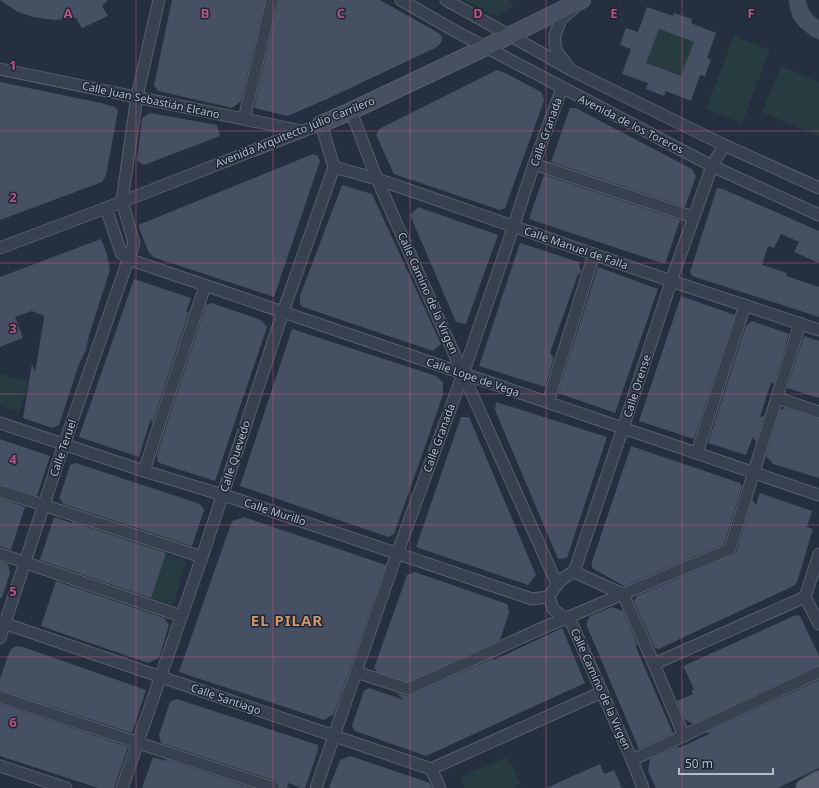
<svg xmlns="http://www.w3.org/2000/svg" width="819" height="788" font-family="'Noto Sans',sans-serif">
<rect width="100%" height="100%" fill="#242f3f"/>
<!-- green -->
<g fill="#263c40">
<polygon points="465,0 510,0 513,8 497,16 488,13"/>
<polygon points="658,29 694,42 681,76 646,63"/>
<polygon points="734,36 770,50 742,123 706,109"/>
<polygon points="781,66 819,82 819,136 762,112"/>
<polygon points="0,373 29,382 19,413 0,406"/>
<polygon points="165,554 186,560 186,562 174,602 172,604 169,604 151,598"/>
<polygon points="508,757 521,785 515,788 465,788 460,777"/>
</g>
<!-- building -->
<g fill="#455163" fill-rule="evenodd">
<polygon points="0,0 108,0 102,6 108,16 82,28 76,18 55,20 47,19 33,17 18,12"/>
<polygon points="172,0 265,0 241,101 232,108 158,91 154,85"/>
<polygon points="279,0 380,0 435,31 441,35 442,40 440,44 435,48 325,100 287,116 254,108"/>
<polygon points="789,0 806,0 807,5 810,12 819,21 819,40 811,36 799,26 793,18 790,9"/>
<path d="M 647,7 L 673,16 L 674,13 L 692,19 L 691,23 L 716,33 L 707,58 L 711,59 L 705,76 L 700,75 L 691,101 L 666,91 L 664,96 L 646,89 L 648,83 L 622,74 L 631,49 L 620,45 L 623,36 L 626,28 L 638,32 ZM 659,29 L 694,42 L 681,76 L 646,63 Z"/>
<polygon points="497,70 505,73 541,92 543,96 544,101 505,208 500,210 394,174 376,135 379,129"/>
<polygon points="0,82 101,103 115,107 118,111 106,175 102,182 0,220"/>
<polygon points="570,108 576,108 587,114 692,169 696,176 685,207 551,162"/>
<polygon points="150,113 217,125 220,136 144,165 137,161 142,118"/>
<polygon points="313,154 318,156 320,161 274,297 153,257 149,253 138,225"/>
<polygon points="544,175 680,220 665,264 529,219"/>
<polygon points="342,185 372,194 441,344 433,351 303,307 300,304 300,296"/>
<polygon points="717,188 723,189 819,231 819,263 794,252 799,242 781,234 774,248 768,246 762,265 787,273 786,276 819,287 819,317 692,276 690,272"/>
<polygon points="418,207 498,235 466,324 456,322 410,215"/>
<polygon points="101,239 107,254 110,270 89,335 86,350 79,364 59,425 52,428 23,418 32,364 35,372 44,318 43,318 44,316 32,311 15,317 23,338 0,347 0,277"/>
<polygon points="520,243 579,262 581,271 580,274 578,274 550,353 554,358 545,387 479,366"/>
<polygon points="598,267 658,289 615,413 558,393"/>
<polygon points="134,279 191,298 186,312 189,311 152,424 151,418 139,457 79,437"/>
<polygon points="681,296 735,315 694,439 639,421"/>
<polygon points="212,303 261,320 267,327 215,481 162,464 158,462 157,455 206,305"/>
<polygon points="752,321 789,334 774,384 771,382 760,417 764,416 756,442 753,437 746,455 708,443 746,326"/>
<polygon points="292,329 424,372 436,376 443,382 443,395 435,418 394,534 388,537 240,486"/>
<polygon points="804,336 819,341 819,398 787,388 803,338 804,339"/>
<polygon points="496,402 607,437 567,558 558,559 495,410"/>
<polygon points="785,408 819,419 819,478 773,464 766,456 780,410"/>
<polygon points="461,417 469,417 536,575 528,585 416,547"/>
<polygon points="0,439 50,456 37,496 0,484"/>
<polygon points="631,446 734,481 740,483 742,486 724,544 624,586 592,568 592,562"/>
<polygon points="76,463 200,504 204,510 192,546 63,504 59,498 61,493 70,465"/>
<polygon points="760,493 812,511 807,527 813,529 797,582 795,585 787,589 684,637 659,649 655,648 634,601 637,596 735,554 737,551 752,500 756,505"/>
<polygon points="0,498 25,507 11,550 0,546"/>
<polygon points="54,517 72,523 72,522 166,553 151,598 40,560"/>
<polygon points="244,517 386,565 334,714 324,720 179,672 232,521"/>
<polygon points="0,561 8,564 10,573 2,598 0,598"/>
<polygon points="415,572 507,604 509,612 500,640 408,682 377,672 374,668 407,575"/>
<polygon points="56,581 164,618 169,625 159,658 148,663 41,626"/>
<polygon points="612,607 623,611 638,646 635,645 673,733 639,749 586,624 590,616"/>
<polygon points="796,615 800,616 819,656 819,665 816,666 693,724 684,719 677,701 693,694 691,691 694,689 683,666"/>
<polygon points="562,628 585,683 426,756 355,731 352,726 364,691 369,688 404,700 397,693 406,696 411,695 494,658 494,660"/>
<polygon points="16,646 23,647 146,690 132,733 0,690 0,679 9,653 11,649"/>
<polygon points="819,680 819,768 778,788 656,788 648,771 650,759 678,746 679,748 709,734 707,732"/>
<polygon points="177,699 318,745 318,750 305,788 301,788 288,783 287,788 281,788 279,784 276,781 161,743 159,735 170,702"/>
<polygon points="0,704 128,747 114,788 98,788 0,756"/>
<polygon points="350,756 430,783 432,788 329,788 340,760"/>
<polygon points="153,757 166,761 165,759 252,788 142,788"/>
<polygon points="600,764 604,774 614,770 622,788 546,788"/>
</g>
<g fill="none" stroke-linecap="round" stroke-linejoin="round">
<!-- street casing -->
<g stroke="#565f6c" stroke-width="13">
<g id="street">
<polyline points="401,0 455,31 712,166 819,215"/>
<polyline points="446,0 536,50 571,70 724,145 819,188"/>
<polyline points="567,65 557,52 555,45 555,35 561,19 574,8"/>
<polyline points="0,69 302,131"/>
<polyline points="351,111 377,179 463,374 557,584"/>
<polyline points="244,119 272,0"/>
<polyline points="534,164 693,217"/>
<polyline points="334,167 377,179 671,281 819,330"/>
<polyline points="106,208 121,253 128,259 819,495"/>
<polyline points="0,248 106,208 321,124 334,167 283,312 202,557 122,788"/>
<polyline points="777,398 819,412"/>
<polyline points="548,402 594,254"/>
<polyline points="0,423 144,471 236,499 532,599 549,597"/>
<polyline points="697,453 745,305"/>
<polyline points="144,471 205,286"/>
<polyline points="0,491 202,557"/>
<polyline points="0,554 181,616"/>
<polyline points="819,554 805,597 819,624"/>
<polyline points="574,572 623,594 654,664 684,736"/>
<path d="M 549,597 C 557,584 559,579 574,572 L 623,428 L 675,270 L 712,166 L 724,145"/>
<polyline points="549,597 553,609 572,624 632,760 643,788"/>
<polyline points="0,622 431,769 440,788"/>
<polyline points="0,638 59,459 134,243 122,201 137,96 159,0"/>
<polyline points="654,664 805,597"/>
<polyline points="356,672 408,689 547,626 730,549 800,323"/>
<polyline points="0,697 274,788"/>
<polyline points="632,760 819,672"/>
<polyline points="0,766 66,788"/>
<polyline points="431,769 602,692"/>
<polyline points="316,788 393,565 463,374 509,240 534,164 562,88"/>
</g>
</g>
<!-- secondary casing -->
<g stroke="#565f6c" stroke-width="18">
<polyline id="secondary" points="321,124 351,111 486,47 582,0"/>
</g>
<!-- primary casing -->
<g stroke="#414a58" stroke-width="20">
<polyline id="primary" points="805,788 819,780"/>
</g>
<!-- street -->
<use href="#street" stroke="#38414f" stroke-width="11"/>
<!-- secondary -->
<use href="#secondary" stroke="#465062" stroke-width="16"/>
<!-- primary -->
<use href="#primary" stroke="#56606f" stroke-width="18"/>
</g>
<!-- grid -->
<path fill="none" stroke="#bd5182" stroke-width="1" stroke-opacity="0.55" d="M 136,0 L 136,788M 273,0 L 273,788M 410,0 L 410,788M 546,0 L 546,788M 682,0 L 682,788M 0,131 L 819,131M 0,263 L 819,263M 0,394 L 819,394M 0,525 L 819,525M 0,657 L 819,657"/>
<g text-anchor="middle" stroke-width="3" stroke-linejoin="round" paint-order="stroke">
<!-- street labels -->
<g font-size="11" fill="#b4bcc9" stroke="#1d2634">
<text transform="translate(151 100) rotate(12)" y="4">Calle Juan Sebastián Elcano</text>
<text transform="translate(631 124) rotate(27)" y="4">Avenida de los Toreros</text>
<text transform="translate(295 132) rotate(-22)" y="4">Avenida Arquitecto Julio Carrilero</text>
<text transform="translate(546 132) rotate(-70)" y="4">Calle Granada</text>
<text transform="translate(576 248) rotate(19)" y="4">Calle Manuel de Falla</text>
<text transform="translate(428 293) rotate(66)" y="4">Calle Camino de la Virgen</text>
<text transform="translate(473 377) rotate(19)" y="4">Calle Lope de Vega</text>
<text transform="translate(637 386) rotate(-72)" y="4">Calle Orense</text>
<text transform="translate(439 438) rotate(-70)" y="4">Calle Granada</text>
<text transform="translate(63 448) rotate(-71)" y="4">Calle Teruel</text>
<text transform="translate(235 456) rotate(-72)" y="4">Calle Quevedo</text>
<text transform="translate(275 512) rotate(18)" y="4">Calle Murillo</text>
<text transform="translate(601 689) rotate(66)" y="4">Calle Camino de la Virgen</text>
<text transform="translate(226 699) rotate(19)" y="4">Calle Santiago</text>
</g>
<!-- district labels -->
<g font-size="15" font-weight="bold" letter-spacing="1" fill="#d69663" stroke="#1d2634">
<text x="287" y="626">EL PILAR</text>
</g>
</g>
<g font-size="13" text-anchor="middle" font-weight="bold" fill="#bd5182" stroke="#1d2634" stroke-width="3" stroke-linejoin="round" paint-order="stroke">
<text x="68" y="18">A</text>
<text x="205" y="18">B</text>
<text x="341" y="18">C</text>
<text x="478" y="18">D</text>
<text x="614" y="18">E</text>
<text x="751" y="18">F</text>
<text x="13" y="70">1</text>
<text x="13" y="202">2</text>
<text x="13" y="333">3</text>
<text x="13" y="464">4</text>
<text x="13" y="596">5</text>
<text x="13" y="727">6</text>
</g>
<!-- scale -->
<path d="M679 768v6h94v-6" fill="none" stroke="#b4bcc9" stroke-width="2"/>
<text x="685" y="768" font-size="12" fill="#b4bcc9" stroke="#1d2634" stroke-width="3" paint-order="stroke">50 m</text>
</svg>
